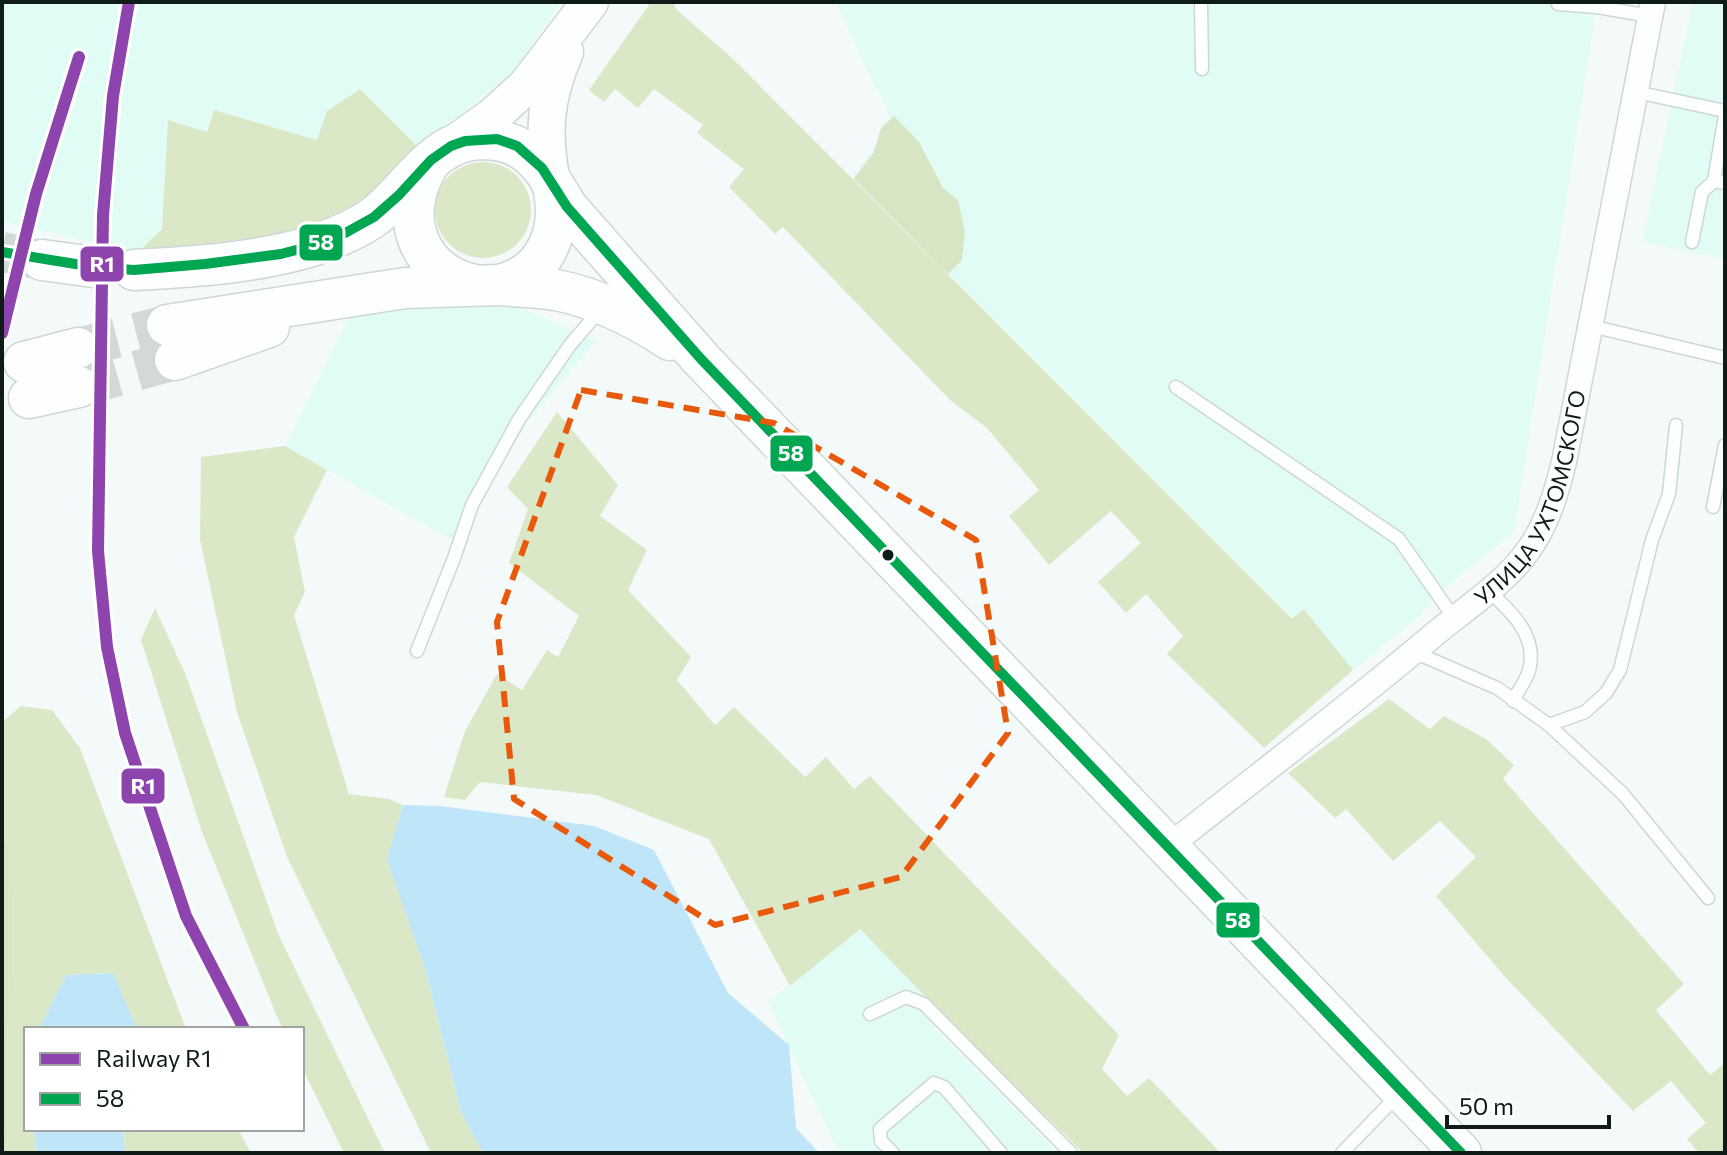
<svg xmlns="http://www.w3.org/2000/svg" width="1727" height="1155" font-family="Commissioner,sans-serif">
<rect width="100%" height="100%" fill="#f4faf9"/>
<!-- built -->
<g fill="#e1fcf5">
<polygon points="2,2 561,2 515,69 460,115 416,145 360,89 349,98 317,140 214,110 207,132 168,121 162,229 137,253 2,221"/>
<polygon points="836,2 1597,2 1514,532 1437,594 1420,616 1353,670 1305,609 1293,619 854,179 854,175 890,125 885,103 869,74"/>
<polygon points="1693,2 1725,2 1725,259 1642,242"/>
<polygon points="499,298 596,341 529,421 495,473 464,536 454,541 285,446 354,307"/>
<polygon points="860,928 943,1015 933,1027 1058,1153 839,1153 768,1002"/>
</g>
<!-- green -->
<g fill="#dbe8c8">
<polygon points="651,2 673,2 677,10 731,57 1292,619 1304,609 1353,670 1264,748 1167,654 1183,636 1146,594 1126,613 1098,582 1141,543 1111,511 1049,565 1009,516 1039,490 987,428 951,401 783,227 775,234 729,187 744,169 697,133 703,125 654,89 638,108 615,89 604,102 589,90"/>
<polygon points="360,89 416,145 387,182 358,205 308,231 137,253 162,229 168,120 207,132 214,110 317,140 327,111"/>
<circle cx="483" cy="210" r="48"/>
<polygon points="557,412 618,485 600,516 647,550 628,590 691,657 677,680 715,725 734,707 805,777 826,757 854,789 870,776 1119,1035 1102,1069 1127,1096 1149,1078 1218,1150 1216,1153 1083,1153 943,1015 860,929 790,986 709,839 596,795 480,782 465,800 444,797 465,731 497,674 522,690 547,650 558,657 579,616 509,563 528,509 507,487"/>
<polygon points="285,446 327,470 294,537 305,592 294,615 349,794 389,799 403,805 388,859 425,969 461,1112 483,1153 431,1153 287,857 237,712 200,540 201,457"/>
<polygon points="155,608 185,673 279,936 385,1153 344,1153 302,1068 302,1029 283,1029 278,1019 202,832 141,640"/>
<polygon points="1389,699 1430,729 1444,716 1486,739 1514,765 1503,779 1684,984 1656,1010 1710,1075 1725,1063 1725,1153 1699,1153 1687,1139 1706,1123 1671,1081 1633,1111 1506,978 1436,896 1476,857 1440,821 1393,861 1346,809 1335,818 1288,773"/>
<polygon points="21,706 52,710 80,748 186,1029 137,1029 112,973 66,975 39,1029 26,1029 26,1129 34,1129 36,1153 7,1153 9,849 2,837 2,722"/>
<polygon points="123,1129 238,1129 251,1153 125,1153"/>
</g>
<!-- forest -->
<g fill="#d8e5c4">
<polygon points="894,116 919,142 943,188 958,200 965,232 962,260 948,274 854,179 874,152 881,128"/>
<polygon points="2,837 9,849 7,1153 2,1153"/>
</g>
<!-- water -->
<g fill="#bee5f8">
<polygon points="403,805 440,806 594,826 654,850 728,993 789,1045 796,1128 819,1153 483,1153 461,1112 425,969 387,859"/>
<polygon points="113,973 137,1029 39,1029 66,975"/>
<polygon points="34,1129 123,1129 125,1153 36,1153"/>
</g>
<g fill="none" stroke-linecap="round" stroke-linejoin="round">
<!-- primary-tunnel -->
<g stroke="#d2d9d7" stroke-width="40" stroke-dasharray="40 20" stroke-linecap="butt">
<polyline points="2,252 42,260"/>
<polyline points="78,348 167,325"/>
<polyline points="79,387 175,360"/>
</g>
<!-- lane casing -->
<g stroke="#ced7d5" stroke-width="15">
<g id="lane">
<polyline points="1201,2 1202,69"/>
<polyline points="1558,4 1597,7 1650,16"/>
<polyline points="1636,92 1725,111"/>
<polyline points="1725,116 1714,181 1725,183"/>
<polyline points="1692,242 1702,192 1714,181"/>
<polyline points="1591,326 1725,358"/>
<polyline points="1176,387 1399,539 1454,618"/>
<polyline points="1713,507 1725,445"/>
<path d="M 1488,590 C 1509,610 1536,633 1530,666 C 1529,677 1518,691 1513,701"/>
<polyline points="417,651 454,558 472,505 519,419 570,345 600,310"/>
<polyline points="1414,652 1497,688 1549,725 1623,794 1708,898"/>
<polyline points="1549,725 1585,712 1606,693 1620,670 1652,540 1669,494 1676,425"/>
<polyline points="870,1014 906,997 924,1004 1071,1153"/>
<polyline points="893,1153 881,1141 880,1129 934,1083 944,1087 1001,1153"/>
<polyline points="1342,1153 1397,1096"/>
</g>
</g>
<!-- street casing -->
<g stroke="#ced7d5" stroke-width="27">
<g id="street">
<path id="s1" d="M 1168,847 C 1257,776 1349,707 1436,633 C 1465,609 1506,582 1527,552 C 1547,525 1556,494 1564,462 L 1653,2"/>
</g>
</g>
<!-- secondary casing -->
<g stroke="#ced7d5" stroke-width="39">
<g id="secondary">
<polyline points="451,146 493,116 527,85 590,2"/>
<path d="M 552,182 C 542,132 545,99 565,52"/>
</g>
</g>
<!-- primary casing -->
<g stroke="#ced7d5" stroke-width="43">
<g id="primary">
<path d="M 427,167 C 398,216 417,272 474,285"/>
<polyline points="552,182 567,207 701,359 1461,1153"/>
<polyline points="42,260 94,267"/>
<path d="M 134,270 C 193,267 258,263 315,245 C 335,238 358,229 375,216 C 410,189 432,141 480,139 C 498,139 512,142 526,152 C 538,161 551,176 554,191 C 562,234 544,274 500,285 L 405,288 L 167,325"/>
<path d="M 500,285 C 518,287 538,287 556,290 C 597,298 635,317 670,340"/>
<polyline points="175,360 269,327"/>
<polyline points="24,362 78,348"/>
<polyline points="29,398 79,387"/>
</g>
</g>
<!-- lane -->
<use href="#lane" stroke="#fdfefe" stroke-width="12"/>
<!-- street -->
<use href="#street" stroke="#fdfefe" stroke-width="24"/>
<!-- secondary -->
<use href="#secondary" stroke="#fdfefe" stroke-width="36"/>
<!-- primary -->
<use href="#primary" stroke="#fdfefe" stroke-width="40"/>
<!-- bus-1 casing -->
<g stroke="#fff" stroke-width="16">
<polyline id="bus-1" points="2,252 94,267 134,270 205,264 281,254 315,245 347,232 374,217 399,195 431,160 451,146 465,141 497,139 517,146 542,168 567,207 701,359 1461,1153"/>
</g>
<!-- bus-1 -->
<use href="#bus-1" stroke="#00a651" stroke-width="10"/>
<!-- rail-1 casing -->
<g stroke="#fff" stroke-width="18">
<g id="rail-1">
<polyline points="129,2 113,96 103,215 98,551 107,647 125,733 186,916 244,1029"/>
<polyline points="2,333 36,194 79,57"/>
</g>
</g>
<!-- rail-1 -->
<use href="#rail-1" stroke="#8e44ad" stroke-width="12"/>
</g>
<!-- marked area -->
<path fill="none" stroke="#e8590c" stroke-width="6" stroke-dasharray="16 10" stroke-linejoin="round" d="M 581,390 L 774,423 L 976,540 L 1008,733 L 901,877 L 715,925 L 514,799 L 497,622 Z"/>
<!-- markers -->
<circle fill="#0e1b17" stroke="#fff" stroke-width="3" cx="888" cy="555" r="7"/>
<g text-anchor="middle" stroke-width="8" stroke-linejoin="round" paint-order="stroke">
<!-- street labels -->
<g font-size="22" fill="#0e1b17" stroke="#fff">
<text dy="8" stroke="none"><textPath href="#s1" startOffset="516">УЛИЦА УХТОМСКОГО</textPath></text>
</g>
</g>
<g stroke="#fff" stroke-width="3">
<rect x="298" y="223" width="46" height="39" rx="8" fill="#00a651"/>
<rect x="79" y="245" width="46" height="38" rx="8" fill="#8e44ad"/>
<rect x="769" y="434" width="45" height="39" rx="8" fill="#00a651"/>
<rect x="120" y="767" width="46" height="38" rx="8" fill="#8e44ad"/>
<rect x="1215" y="901" width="46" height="38" rx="8" fill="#00a651"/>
</g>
<g font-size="22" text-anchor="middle" font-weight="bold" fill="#fff">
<text x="321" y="250">58</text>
<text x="102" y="272">R1</text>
<text x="791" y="461">58</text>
<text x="143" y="794">R1</text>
<text x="1238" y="928">58</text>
</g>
<!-- border -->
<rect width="1727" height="1155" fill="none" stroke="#0e1b17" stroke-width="8"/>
<!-- legend -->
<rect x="24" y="1027" width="280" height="104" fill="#ffffff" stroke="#9fa4a2" stroke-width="2"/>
<rect x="40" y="1053" width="40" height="12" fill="#8e44ad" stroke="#9fa4a2" stroke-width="2"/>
<text x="96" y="1067" font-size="24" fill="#0e1b17">Railway R1</text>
<rect x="40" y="1093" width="40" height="12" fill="#00a651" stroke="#9fa4a2" stroke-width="2"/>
<text x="96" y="1107" font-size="24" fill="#0e1b17">58</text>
<!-- scale -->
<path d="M1447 1115v12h162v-12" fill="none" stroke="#0e1b17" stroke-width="4"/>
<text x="1459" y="1115" font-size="24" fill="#0e1b17" stroke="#ffffff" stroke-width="6" paint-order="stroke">50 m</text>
</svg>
